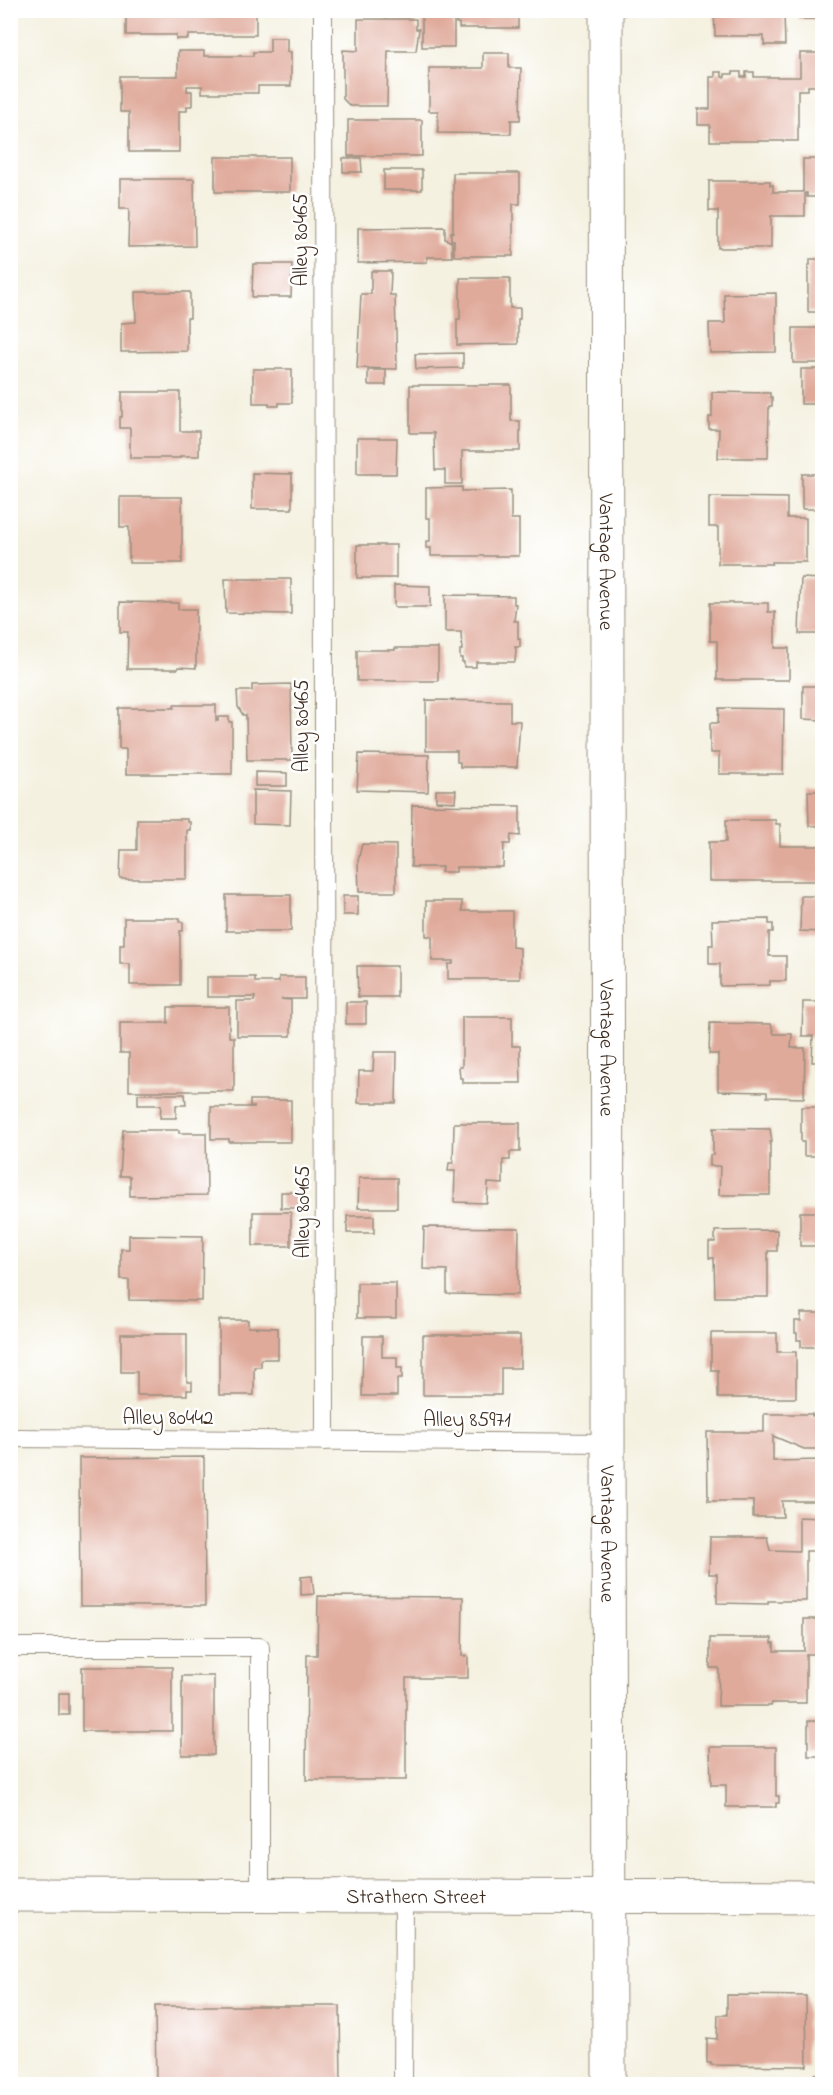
<svg xmlns="http://www.w3.org/2000/svg" width="833" height="2095" font-family="'Indie Flower',sans-serif">
<rect width="100%" height="100%" fill="#fff"/>
<filter id="ink" filterUnits="userSpaceOnUse"><feTurbulence type="fractalNoise" baseFrequency=".0167" numOctaves="2"/><feDisplacementMap in="SourceGraphic" scale="12" xChannelSelector="R" yChannelSelector="G"/><feConvolveMatrix kernelMatrix="1 2 1 2 8 2 1 2 1" color-interpolation-filters="sRGB"/></filter>
<filter id="wash" filterUnits="userSpaceOnUse"><feTurbulence type="fractalNoise" baseFrequency=".008" numOctaves="4" result="noise"/><feDisplacementMap in="SourceGraphic" scale="24" xChannelSelector="R" yChannelSelector="G"/><feGaussianBlur stdDeviation="1.35" result="paint"/><feColorMatrix in="noise" values="0 0 0 0 0 0 0 0 0 0 0 0 0 0 0 0 0 1.4 0 .05"/><feComposite in="paint" operator="in"/></filter>
<g filter="url(#wash)">
<rect width="100%" height="100%" fill="#f4f1e0"/>
<g id="blocks">
<!-- building -->
<g fill="#e0aa9b">
<polygon points="126,10 256,10 256,35 188,35 188,39 176,39 176,35 126,35"/>
<polygon points="460,10 518,10 518,28 459,28 459,23 456,23 456,15 460,15"/>
<polygon points="714,10 787,10 787,13 784,13 785,45 764,45 764,36 715,36"/>
<rect x="799" y="10" width="23" height="9"/>
<rect x="422" y="15" width="32" height="32"/>
<polygon points="358,19 416,19 416,29 419,29 416,51 388,51 387,106 350,106 343,99 343,50 358,51"/>
<polygon points="270,38 287,38 287,52 291,52 291,86 258,86 258,93 202,93 202,86 187,86 187,91 192,91 192,106 187,106 187,111 179,111 179,152 129,152 129,112 120,112 120,76 178,76 178,51 204,51 204,56 253,56 253,52 270,52"/>
<polygon points="483,53 509,53 509,68 521,68 520,120 511,120 511,134 438,133 438,111 429,111 429,68 483,68"/>
<polygon points="800,53 822,53 822,86 808,86 808,90 798,90 798,141 710,141 710,125 698,125 698,109 710,109 710,77 715,77 715,72 722,72 722,77 725,77 725,74 733,74 733,72 741,72 741,77 746,77 746,72 754,72 754,77 800,77"/>
<rect x="348" y="120" width="74" height="36"/>
<rect x="215" y="157" width="75" height="35"/>
<polygon points="343,158 361,158 362,172 343,172"/>
<polygon points="803,159 822,159 822,193 817,193 817,197 807,197 807,193 805,193 805,216 771,216 771,248 718,248 718,211 709,211 709,181 770,181 770,185 773,185 773,192 803,192"/>
<rect x="384" y="170" width="38" height="20"/>
<polygon points="453,173 520,173 520,204 513,204 513,256 454,256 454,240 451,240 451,232 453,232"/>
<polygon points="120,179 194,179 195,246 128,247 129,209 120,209"/>
<polygon points="445,227 445,239 452,242 452,257 427,257 427,262 358,263 358,228"/>
<polygon points="810,259 822,259 822,312 808,312 808,265 810,265"/>
<polygon points="253,264 292,264 291,297 252,297"/>
<polygon points="371,271 391,271 390,295 395,295 397,369 357,368 361,294 371,294"/>
<polygon points="460,278 510,278 510,308 520,308 520,319 518,319 518,344 457,345 457,319 460,319"/>
<polygon points="135,292 190,292 190,318 187,318 187,351 121,352 121,323 136,322"/>
<polygon points="776,293 776,352 710,353 709,323 725,323 724,294"/>
<rect x="793" y="328" width="29" height="35"/>
<polygon points="463,353 463,368 416,369 415,354"/>
<polygon points="253,369 292,369 292,403 279,403 279,406 269,406 269,403 253,403"/>
<rect x="801" y="369" width="21" height="35"/>
<rect x="368" y="370" width="18" height="15"/>
<polygon points="410,385 511,385 511,421 520,421 520,451 462,451 462,484 445,484 445,470 435,470 434,433 410,433"/>
<polygon points="122,392 180,392 180,431 199,431 199,456 180,456 180,458 130,458 130,428 120,428 120,417 122,417"/>
<polygon points="712,392 770,393 770,397 772,397 772,406 769,406 768,458 718,458 719,429 709,429 709,417 712,417"/>
<polygon points="357,438 397,438 396,474 357,474"/>
<polygon points="252,473 292,474 292,509 252,509"/>
<rect x="802" y="474" width="20" height="35"/>
<polygon points="462,487 462,491 511,490 511,519 519,519 519,556 431,556 431,548 426,548 426,541 430,541 430,518 426,518 426,488"/>
<polygon points="120,497 182,497 182,563 129,563 129,527 120,527"/>
<polygon points="709,497 787,498 787,518 806,518 806,562 772,562 772,564 718,564 718,527 709,527"/>
<rect x="357" y="545" width="39" height="33"/>
<polygon points="801,578 822,579 822,634 799,634"/>
<polygon points="225,579 291,579 291,614 226,613"/>
<polygon points="394,585 430,586 430,607 394,607"/>
<polygon points="445,595 514,596 514,604 516,604 514,621 518,621 518,639 520,639 520,647 515,647 516,650 515,662 476,662 476,667 464,667 464,662 462,662 462,658 460,658 460,650 462,650 461,632 445,632"/>
<polygon points="120,602 178,603 178,609 196,609 196,668 178,667 178,669 127,669 128,632 120,632"/>
<polygon points="710,603 768,603 768,612 775,612 775,648 789,648 789,680 717,680 717,641 710,641"/>
<polygon points="395,648 438,648 438,681 357,681 357,650 395,650"/>
<polygon points="291,684 292,760 247,760 246,715 243,715 238,707 237,691 252,691 252,685"/>
<polygon points="803,686 822,686 822,720 803,719"/>
<polygon points="426,700 510,701 510,721 520,721 517,767 460,767 460,762 457,762 457,751 426,751"/>
<polygon points="174,705 216,705 216,721 218,721 218,717 229,717 229,722 232,722 232,774 126,774 126,749 119,749 119,708 174,708"/>
<polygon points="719,708 784,709 783,774 719,774 719,753 710,753 710,723 718,723"/>
<polygon points="359,754 429,755 428,792 357,790"/>
<polygon points="255,772 287,773 287,786 255,786"/>
<polygon points="253,790 291,791 290,825 253,824"/>
<polygon points="436,790 456,790 455,802 436,801"/>
<polygon points="808,791 822,791 822,826 809,826"/>
<polygon points="412,805 520,806 520,836 511,835 510,844 504,844 503,867 456,867 456,872 441,872 442,867 411,867"/>
<polygon points="137,819 187,819 187,822 190,822 190,830 187,830 187,879 120,879 121,850 137,850"/>
<polygon points="726,820 776,820 776,824 780,824 780,846 822,846 822,881 709,881 709,842 726,842"/>
<polygon points="362,844 396,845 396,892 359,892 358,861"/>
<rect x="226" y="895" width="65" height="36"/>
<rect x="343" y="896" width="15" height="19"/>
<polygon points="801,896 822,896 822,932 800,931"/>
<polygon points="426,901 462,901 462,911 512,911 512,947 520,948 520,979 448,979 448,964 453,964 453,961 432,961 432,936 426,936"/>
<polygon points="124,918 180,918 180,922 183,922 183,931 180,931 180,985 130,985 130,964 120,964 120,945 124,945"/>
<polygon points="769,919 769,924 773,924 773,932 769,932 769,956 786,956 786,981 770,981 770,985 720,986 720,964 709,964 709,945 713,945 712,920"/>
<polygon points="357,966 397,966 397,997 358,997"/>
<polygon points="207,977 255,977 255,982 279,982 279,977 305,977 305,999 281,999 291,1000 291,1036 237,1036 237,1001 254,1001 255,997 207,997"/>
<rect x="346" y="1002" width="20" height="22"/>
<polygon points="803,1002 822,1002 822,1062 812,1062 813,1036 802,1036"/>
<polygon points="168,1007 229,1007 229,1037 234,1037 234,1091 129,1091 129,1053 120,1053 120,1023 168,1023"/>
<polygon points="462,1017 512,1017 512,1046 520,1046 521,1083 462,1083 462,1078 460,1078 459,1067 462,1067"/>
<polygon points="710,1023 771,1024 774,1034 792,1034 791,1048 805,1048 804,1098 767,1097 767,1092 718,1091 718,1054 709,1054"/>
<polygon points="374,1052 397,1052 396,1103 358,1103 359,1071 373,1071"/>
<polygon points="138,1094 185,1094 186,1105 176,1105 176,1118 160,1118 161,1105 138,1105"/>
<polygon points="250,1100 291,1100 291,1142 229,1142 229,1139 211,1139 211,1107 255,1107 250,1106"/>
<polygon points="801,1107 822,1107 822,1142 817,1142 817,1156 804,1156 804,1142 801,1142"/>
<polygon points="454,1123 520,1123 520,1152 510,1152 510,1160 503,1160 503,1184 488,1183 487,1203 454,1202 455,1171 448,1171 449,1163 453,1163"/>
<polygon points="713,1128 770,1129 772,1142 770,1142 770,1195 719,1195 720,1166 710,1166 710,1155 713,1155"/>
<polygon points="123,1130 179,1130 179,1133 206,1133 207,1195 130,1196 130,1176 120,1176"/>
<polygon points="359,1178 397,1178 397,1208 358,1208"/>
<rect x="281" y="1192" width="22" height="16"/>
<rect x="253" y="1212" width="38" height="34"/>
<rect x="800" y="1212" width="22" height="34"/>
<rect x="347" y="1216" width="27" height="17"/>
<polygon points="424,1227 519,1228 518,1295 447,1294 447,1270 423,1269"/>
<polygon points="777,1230 777,1251 768,1251 768,1297 715,1297 714,1258 709,1258 709,1242 715,1242 715,1231"/>
<polygon points="129,1235 203,1236 202,1301 129,1300 129,1280 121,1280 121,1249 129,1249"/>
<rect x="357" y="1283" width="39" height="35"/>
<polygon points="801,1313 822,1313 822,1347 801,1347 801,1340 797,1340 797,1333 795,1333 795,1321 801,1321"/>
<polygon points="219,1320 248,1320 248,1327 278,1328 278,1359 261,1359 261,1367 254,1367 254,1395 219,1395"/>
<polygon points="711,1333 777,1333 777,1352 796,1352 796,1398 718,1398 718,1370 711,1370"/>
<polygon points="121,1334 187,1334 187,1382 192,1382 192,1390 187,1390 187,1395 137,1395 137,1372 121,1372"/>
<polygon points="423,1335 520,1335 520,1368 501,1368 501,1395 423,1395"/>
<polygon points="363,1336 382,1336 382,1357 397,1357 397,1368 402,1368 402,1379 397,1379 397,1396 362,1396"/>
<polygon points="764,1414 812,1414 812,1416 822,1416 822,1449 804,1449 773,1436 773,1461 822,1460 822,1501 782,1501 783,1517 753,1517 753,1501 708,1501 707,1432 764,1432"/>
<polygon points="204,1457 205,1606 80,1606 79,1458"/>
<polygon points="799,1517 822,1518 822,1551 806,1551 806,1601 768,1601 768,1604 717,1603 717,1574 709,1574 710,1537 767,1537 770,1550 799,1551"/>
<polygon points="312,1576 314,1594 301,1595 301,1577"/>
<polygon points="318,1596 463,1597 462,1656 468,1656 468,1678 406,1678 406,1780 306,1780 307,1655 317,1655"/>
<polygon points="804,1619 822,1619 822,1654 806,1654 806,1703 772,1703 771,1706 718,1706 719,1668 710,1668 710,1638 772,1638 772,1643 774,1643 774,1651 804,1651"/>
<rect x="82" y="1667" width="90" height="64"/>
<rect x="182" y="1676" width="32" height="79"/>
<rect x="59" y="1693" width="10" height="22"/>
<rect x="808" y="1721" width="14" height="35"/>
<polygon points="710,1747 776,1747 776,1796 779,1796 779,1803 776,1803 776,1807 726,1807 726,1785 711,1785"/>
<polygon points="727,1995 806,1996 807,2066 711,2065 711,2063 707,2063 707,2038 717,2039 718,2015 727,2015"/>
<polygon points="155,2006 340,2006 341,2084 156,2084"/>
<polygon points="822,2073 822,2084 815,2084 815,2074"/>
</g>
</g>
</g>
<g filter="url(#ink)">
<use href="#blocks" fill-opacity="0" stroke="#988e7f" stroke-width="1.5"/>
<g fill="none" stroke-linecap="round" stroke-linejoin="round">
<!-- lane casing -->
<g stroke="#988e7f" stroke-width="20">
<g id="lane">
<polyline points="323,10 325,1441"/>
<polyline points="10,1438 608,1443"/>
<polyline points="10,1647 260,1647 260,1896"/>
<polyline points="403,2084 404,1896"/>
</g>
</g>
<!-- street casing -->
<g stroke="#988e7f" stroke-width="35">
<g id="street">
<path id="s1" d="M 606,10 L 609,2084"/>
</g>
</g>
<!-- secondary casing -->
<g stroke="#988e7f" stroke-width="35">
<g id="secondary">
<path id="s2" d="M 10,1895 L 822,1897"/>
</g>
</g>
<!-- lane -->
<use href="#lane" stroke="#fff" stroke-width="18"/>
<!-- street -->
<use href="#street" stroke="#fff" stroke-width="33"/>
<!-- secondary -->
<use href="#secondary" stroke="#fff" stroke-width="33"/>
</g>
</g>
<g text-anchor="middle" stroke-width="5" stroke-linejoin="round" paint-order="stroke">
<!-- street labels -->
<g font-size="21" fill="#3b2a1e" stroke="#fff">
<text transform="translate(300 240) rotate(-90)" y="7">Alley 80465</text>
<text dy="7" stroke="none"><textPath href="#s1" startOffset="552">Vantage Avenue</textPath></text>
<text transform="translate(301 726) rotate(-90)" y="7">Alley 80465</text>
<text dy="7" stroke="none"><textPath href="#s1" startOffset="1038">Vantage Avenue</textPath></text>
<text transform="translate(302 1212) rotate(-90)" y="7">Alley 80465</text>
<text x="168" y="1424">Alley 80442</text>
<text x="467" y="1426">Alley 85971</text>
<text dy="7" stroke="none"><textPath href="#s1" startOffset="1524">Vantage Avenue</textPath></text>
<text dy="7" stroke="none"><textPath href="#s2" startOffset="406">Strathern Street</textPath></text>
</g>
</g>
<!-- margin -->
<rect width="833" height="2095" fill="none" stroke="#fff" stroke-width="36"/>
</svg>
